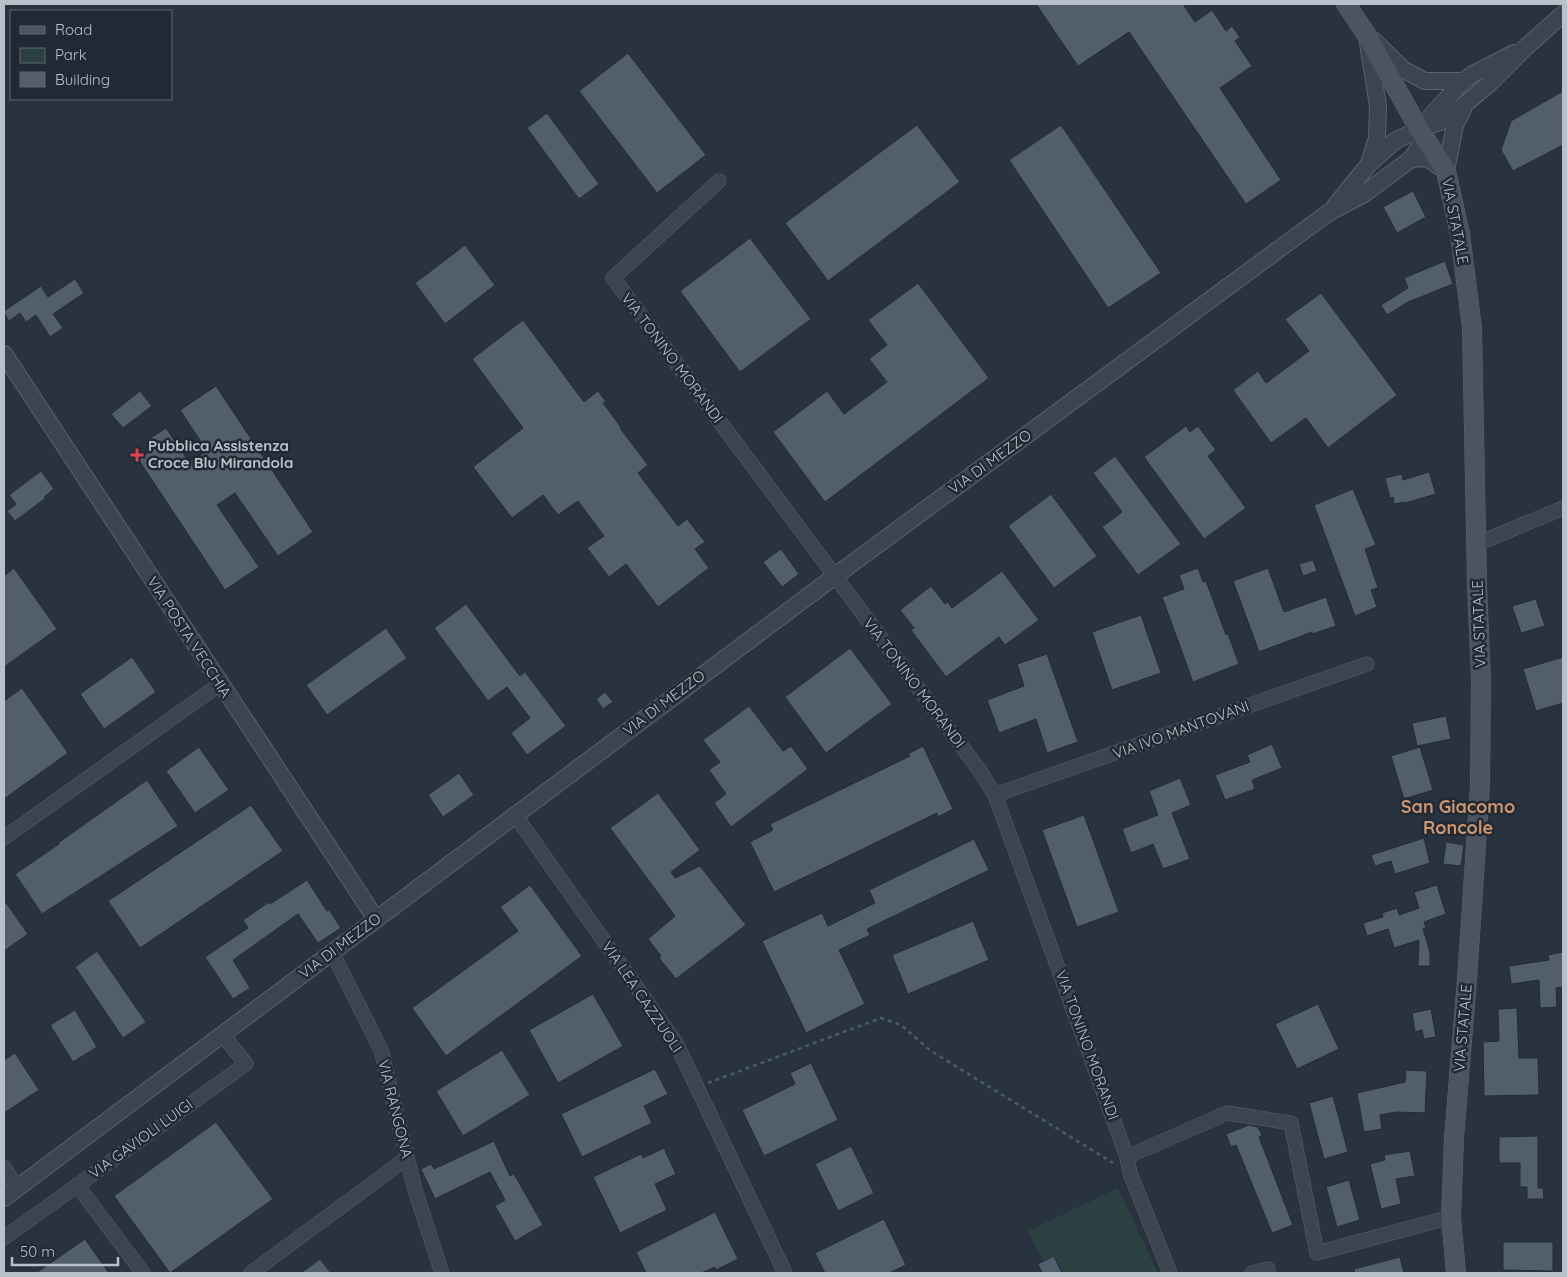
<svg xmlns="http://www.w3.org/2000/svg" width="1567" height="1277" font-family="Quicksand,sans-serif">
<rect width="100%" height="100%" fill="#28333f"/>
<!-- green -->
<polygon fill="#2b4041" points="1118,1188 1158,1273 1048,1273 1028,1231"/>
<!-- building -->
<g fill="#535e6c" stroke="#232c36">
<polygon points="1036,4 1183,4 1195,22 1212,10 1226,31 1232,26 1240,37 1235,41 1252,66 1220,88 1281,180 1246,204 1129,32 1078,66"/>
<polygon points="628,53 706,155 657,193 579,91"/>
<polygon points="1563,91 1563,145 1513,171 1501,150 1511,121"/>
<polygon points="547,113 599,184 579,199 527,128"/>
<polygon points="917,125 960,182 828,281 785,223"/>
<polygon points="1061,125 1161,273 1108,308 1009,160"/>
<polygon points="1413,191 1426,217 1397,233 1383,207"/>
<polygon points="750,238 811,319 740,372 680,291"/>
<polygon points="465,245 495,285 445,324 415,283"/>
<polygon points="1445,261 1453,284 1408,302 1387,315 1381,305 1408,288 1404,278"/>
<polygon points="75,279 84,293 53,314 63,328 50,337 36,315 26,322 20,313 9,321 4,313 4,311 41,286 48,297"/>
<polygon points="918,283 989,378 825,502 773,432 827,391 844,414 887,382 869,359 887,345 868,320"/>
<polygon points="1321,293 1397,395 1328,448 1306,418 1271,443 1233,390 1258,371 1266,383 1309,351 1285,319"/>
<polygon points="523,320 584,402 598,391 606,402 603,403 621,427 620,428 648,465 638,473 678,526 687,519 705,542 695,549 709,568 658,607 626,564 609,577 587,548 604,536 578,501 558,515 543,495 512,518 473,467 523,428 472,359"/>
<polygon points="216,386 313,532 278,556 235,493 217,505 259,567 225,590 138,459 155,448 149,439 166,428 189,462 207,451 180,410"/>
<polygon points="140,391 152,406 123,428 111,414"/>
<polygon points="1186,426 1190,432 1198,426 1216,450 1208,456 1246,508 1204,539 1144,457"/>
<polygon points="1115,456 1181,544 1138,575 1102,527 1122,512 1093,473"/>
<polygon points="41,471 54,489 44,497 46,498 15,521 7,511 16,504 9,495"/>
<polygon points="1429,472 1436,494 1405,503 1405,502 1394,504 1393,497 1390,498 1385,478 1402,474 1403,480"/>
<polygon points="1353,489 1376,545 1365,549 1378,588 1371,590 1377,607 1355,616 1314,505"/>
<polygon points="1051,494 1097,556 1054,588 1008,526"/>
<polygon points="781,549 799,574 782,587 763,562"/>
<polygon points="1313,560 1317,571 1303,576 1299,564"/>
<polygon points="14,568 57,629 4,667 4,576"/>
<polygon points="1198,568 1203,582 1206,581 1226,635 1228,634 1239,664 1193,682 1162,597 1184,589 1179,575"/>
<polygon points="1268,568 1284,612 1326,597 1336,626 1312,634 1312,632 1259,652 1233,581"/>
<polygon points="1002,571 1039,620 1005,645 999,637 946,677 911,630 914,628 900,610 931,586 945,604 948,602 952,608"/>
<polygon points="1536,599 1545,626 1521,633 1512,606"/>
<polygon points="466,604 520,676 525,672 566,726 527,755 511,733 530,718 507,687 488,701 434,628"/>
<polygon points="1141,615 1161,673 1112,690 1092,632"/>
<polygon points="386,628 407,658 327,715 306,685"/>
<polygon points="850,648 892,704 826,753 785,697"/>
<polygon points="1047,654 1078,742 1047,753 1036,719 999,733 987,700 1024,686 1017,664"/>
<polygon points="132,657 156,692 104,729 80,694"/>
<polygon points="1563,657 1563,703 1536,711 1523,669"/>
<polygon points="22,688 68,753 4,799 4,701"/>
<polygon points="605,692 613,702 603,709 596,699"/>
<polygon points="749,706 783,751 791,746 808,769 731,827 714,803 726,794 709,770 720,762 703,740"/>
<polygon points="1446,716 1451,739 1417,746 1412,723"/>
<polygon points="1272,744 1282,768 1252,780 1255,789 1225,800 1215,775 1250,762 1247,755"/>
<polygon points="923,746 953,809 938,817 937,813 774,892 750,842 773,830 770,824 910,756 908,754"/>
<polygon points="199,747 229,790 195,813 166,771"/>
<polygon points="1420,747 1433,790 1404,799 1391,756"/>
<polygon points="459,773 474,795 443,817 428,795"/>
<polygon points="1180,778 1191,805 1172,813 1190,859 1163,869 1153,844 1131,853 1122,829 1158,815 1149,791"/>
<polygon points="147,780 178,826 42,914 15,874 59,844 58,843"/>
<polygon points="658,793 700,850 671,872 675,878 700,866 746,925 676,979 659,958 661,956 648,939 675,916 610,828"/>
<polygon points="251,805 283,851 140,948 108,901"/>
<polygon points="1084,815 1119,912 1077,927 1042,830"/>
<polygon points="1424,838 1430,863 1395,874 1391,861 1375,866 1371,855"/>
<polygon points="974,839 989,870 867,929 870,935 839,950 865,1004 806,1033 762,941 822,913 828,926 875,903 869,890"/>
<polygon points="1446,842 1464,845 1461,866 1443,864"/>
<polygon points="307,880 327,911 329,910 341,928 318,943 298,914 233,960 250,988 233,999 205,957 248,928 243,920 269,902 270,904"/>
<polygon points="530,885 582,956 446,1056 412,1008 518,931 500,907"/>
<polygon points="1437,885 1446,914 1424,922 1426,928 1423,929 1430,952 1430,966 1418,966 1419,940 1394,948 1388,929 1367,936 1363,923 1383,917 1382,913 1397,908 1399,915 1419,908 1414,892"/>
<polygon points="4,900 28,934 4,951"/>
<polygon points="973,921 989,960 908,994 892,955"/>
<polygon points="97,951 146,1022 123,1038 75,967"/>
<polygon points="1563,952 1563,987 1556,988 1557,1007 1540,1008 1539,980 1511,984 1509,966 1549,960 1548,955"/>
<polygon points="593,994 623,1046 558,1083 529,1030"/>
<polygon points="1318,1004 1339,1049 1297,1069 1275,1024"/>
<polygon points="1517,1008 1519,1058 1538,1058 1539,1095 1484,1096 1483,1042 1499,1041 1498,1009"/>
<polygon points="1431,1009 1436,1037 1424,1039 1422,1030 1415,1032 1412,1013"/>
<polygon points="75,1010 97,1047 73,1062 50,1025"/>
<polygon points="502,1050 530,1095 463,1136 436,1091"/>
<polygon points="15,1053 39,1090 4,1113 4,1060"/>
<polygon points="811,1063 838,1120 764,1156 742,1110 795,1084 790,1073"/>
<polygon points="655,1069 668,1094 644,1106 652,1123 582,1157 561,1114"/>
<polygon points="1406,1070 1427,1071 1425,1113 1396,1112 1380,1115 1382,1129 1364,1132 1357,1093 1405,1082"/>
<polygon points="1333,1096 1348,1152 1324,1159 1309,1103"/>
<polygon points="216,1122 273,1199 170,1273 114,1196"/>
<polygon points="1249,1125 1258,1127 1262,1135 1259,1137 1293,1225 1272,1233 1236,1145 1231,1147 1226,1134"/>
<polygon points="1538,1136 1538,1188 1543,1188 1544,1199 1527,1199 1527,1187 1520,1187 1520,1163 1499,1163 1499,1137"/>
<polygon points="494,1141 510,1176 514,1174 543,1225 515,1241 495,1206 505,1200 490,1172 435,1199 421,1169 431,1164 434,1169"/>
<polygon points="851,1146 874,1193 838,1211 815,1164"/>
<polygon points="664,1148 676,1174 655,1184 667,1210 620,1233 593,1177 641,1154 643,1158"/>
<polygon points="1410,1151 1415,1176 1396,1179 1401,1204 1381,1209 1370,1164 1385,1160 1384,1155"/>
<polygon points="1349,1180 1360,1220 1337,1227 1326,1187"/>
<polygon points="715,1212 738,1259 716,1270 715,1267 701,1273 646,1273 636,1252"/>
<polygon points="884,1219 906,1265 889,1273 825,1273 815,1253"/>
<polygon points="85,1239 109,1273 36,1273"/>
<polygon points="1503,1242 1553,1242 1553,1271 1503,1270"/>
<polygon points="1054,1256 1062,1273 1042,1273 1038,1264"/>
<polygon points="1400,1257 1404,1273 1355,1273 1354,1269"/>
<polygon points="320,1259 331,1273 301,1273"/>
</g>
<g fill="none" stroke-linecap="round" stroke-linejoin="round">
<!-- minor casing -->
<g stroke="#5a636c" stroke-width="15">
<g id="minor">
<polyline points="719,181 613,278 980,771 995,795 1127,1157 1130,1173 1170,1273"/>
<polyline points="1477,544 1563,508"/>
<polyline points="995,795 1367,664"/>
<polyline points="515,815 676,1043 785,1273"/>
<polyline points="4,838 220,684"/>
<polyline points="332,952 381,1050 415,1190 442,1273"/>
<polyline points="1127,1157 1227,1113 1291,1123 1317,1253 1451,1217"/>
<polyline points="4,1167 17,1188"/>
<polyline points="77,1185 143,1273"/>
<polyline points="4,1238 246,1064 222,1034"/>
<polyline points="251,1273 407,1158"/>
<polyline points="1252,1273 1268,1269"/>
</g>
</g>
<!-- tertiary casing -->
<g stroke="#5a636c" stroke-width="18">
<g id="tertiary">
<polyline points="1373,40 1404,70 1425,81 1463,81"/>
<polyline points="1368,43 1378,106 1377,138 1369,164"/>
<polyline points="1421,127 1463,81 1473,74 1514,53"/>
<polyline points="1411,159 1427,158 1446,171 1455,125 1463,110"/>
<polyline points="1335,206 1369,164 1395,141 1419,129 1446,120 1490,83 1526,47 1563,14"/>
<polyline points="4,354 376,919"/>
<polyline points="4,1198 835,576 1328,213 1364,194 1411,159 1420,146 1419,129"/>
</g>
</g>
<!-- secondary casing -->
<g stroke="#5a636c" stroke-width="20">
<polyline id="secondary" points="1346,4 1366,34 1419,129 1446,171 1460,234 1472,328 1477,584 1481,680 1480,785 1467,980 1454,1138 1451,1217 1456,1273"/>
</g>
<!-- path -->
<polyline stroke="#4a5d5f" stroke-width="2.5" stroke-dasharray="4 4" stroke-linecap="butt" points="708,1083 881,1018 901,1025 931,1051 1113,1163"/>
<!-- minor -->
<use href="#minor" stroke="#3c454f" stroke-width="14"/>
<!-- tertiary -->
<use href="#tertiary" stroke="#3c454f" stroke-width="16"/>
<!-- secondary -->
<use href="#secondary" stroke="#4a5462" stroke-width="19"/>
</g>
<!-- markers -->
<path fill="#e0444e" stroke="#212a34" stroke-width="2" d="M134.5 447.5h5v5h5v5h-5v5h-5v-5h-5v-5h5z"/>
<g text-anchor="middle" stroke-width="5" stroke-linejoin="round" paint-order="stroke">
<!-- street labels -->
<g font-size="15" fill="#b9c0c9" stroke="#212a34">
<text transform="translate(1455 221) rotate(79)" y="5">VIA STATALE</text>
<text transform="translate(672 358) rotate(53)" y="5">VIA TONINO MORANDI</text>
<text transform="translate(990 462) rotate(-36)" y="5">VIA DI MEZZO</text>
<text transform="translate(1479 624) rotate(-92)" y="5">VIA STATALE</text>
<text transform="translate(189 637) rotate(57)" y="5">VIA POSTA VECCHIA</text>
<text transform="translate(914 683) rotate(53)" y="5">VIA TONINO MORANDI</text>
<text transform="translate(664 703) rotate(-37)" y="5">VIA DI MEZZO</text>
<text transform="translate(1181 730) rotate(-20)" y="5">VIA IVO MANTOVANI</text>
<text transform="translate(340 946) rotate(-37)" y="5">VIA DI MEZZO</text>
<text transform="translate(642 997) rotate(56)" y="5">VIA LEA CAZZUOLI</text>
<text transform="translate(1463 1028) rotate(-85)" y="5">VIA STATALE</text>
<text transform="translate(1087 1045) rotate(70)" y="5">VIA TONINO MORANDI</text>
<text transform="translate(395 1109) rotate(76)" y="5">VIA RANGONA</text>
<text transform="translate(141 1139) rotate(-36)" y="5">VIA GAVIOLI LUIGI</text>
</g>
<!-- poi labels -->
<g font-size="15" font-weight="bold" fill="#b9c0c9" stroke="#212a34" text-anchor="start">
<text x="148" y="451">Pubblica Assistenza<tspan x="148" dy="17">Croce Blu Mirandola</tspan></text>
</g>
<!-- quarter labels -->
<g font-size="18" font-weight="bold" fill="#cd9570" stroke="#212a34">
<text x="1458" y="813">San Giacomo<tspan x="1458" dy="21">Roncole</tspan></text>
</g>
</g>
<!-- border -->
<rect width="1567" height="1277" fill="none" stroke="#b9c0c9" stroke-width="10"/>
<!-- legend -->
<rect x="10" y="10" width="162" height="90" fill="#212a34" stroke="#5e6670"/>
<rect x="20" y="26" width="25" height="8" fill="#4a5462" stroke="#5e6670"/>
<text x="55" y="35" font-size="15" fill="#b9c0c9">Road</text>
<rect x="20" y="48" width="25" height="15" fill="#2b4041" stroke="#5e6670"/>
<text x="55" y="60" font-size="15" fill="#b9c0c9">Park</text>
<rect x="20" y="72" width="25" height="15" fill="#535e6c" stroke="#5e6670"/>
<text x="55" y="85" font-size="15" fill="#b9c0c9">Building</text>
<!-- scale -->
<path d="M12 1257v8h106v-8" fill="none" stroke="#b9c0c9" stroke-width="2.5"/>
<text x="20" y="1257" font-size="15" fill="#b9c0c9" stroke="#212a34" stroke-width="4" paint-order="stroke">50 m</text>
</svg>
